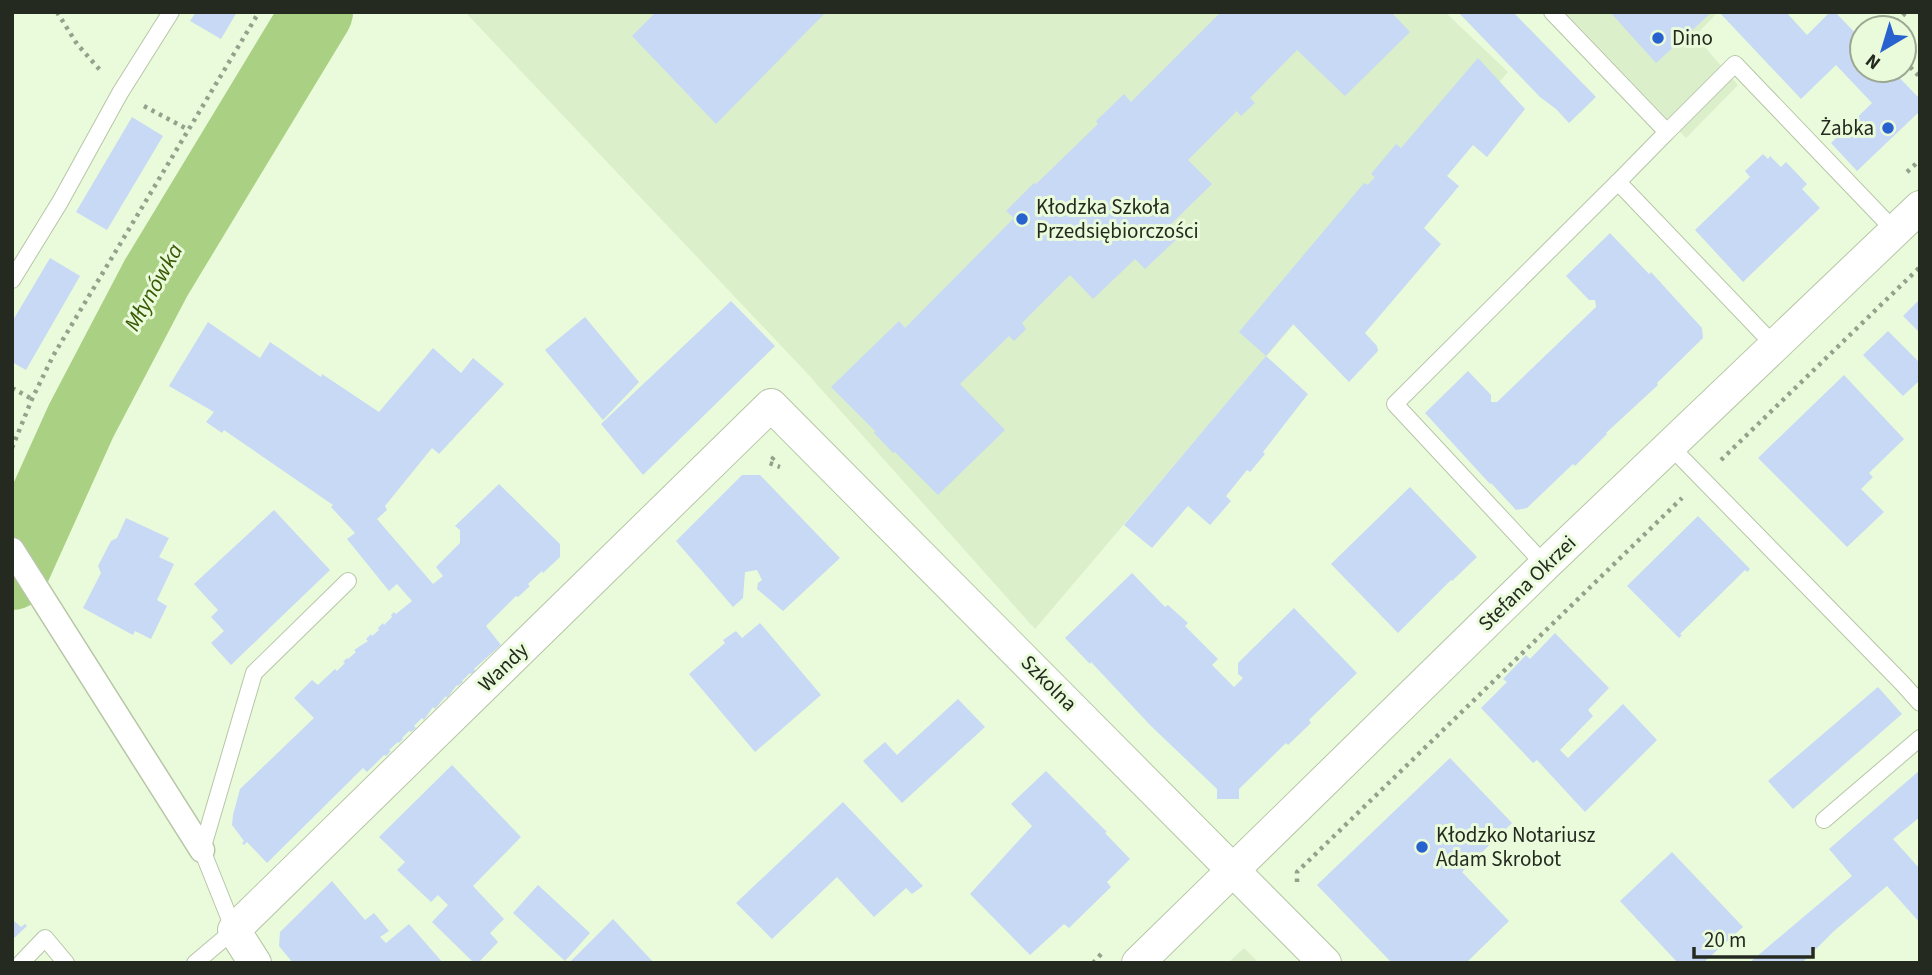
<svg xmlns="http://www.w3.org/2000/svg" width="1932" height="975" font-family="'Source Sans 3',sans-serif">
<rect width="100%" height="100%" fill="#eafbdb"/>
<!-- built -->
<g fill="#dbefca">
<polygon points="465,12 1445,12 1508,72 1035,629 805,371"/>
<polygon points="1565,12 1718,12 1695,36 1738,85 1686,138"/>
<polygon points="1244,948 1259,963 1228,963"/>
</g>
<g fill="none" stroke-linecap="round" stroke-linejoin="round">
<!-- river -->
<polyline stroke="#aad083" stroke-width="72" points="12,574 81,421 156,278 317,12"/>
</g>
<!-- building -->
<g fill="#c8d9f5">
<polygon points="196,12 237,12 221,39 190,21"/>
<polygon points="656,12 826,12 716,124 632,36"/>
<polygon points="1221,12 1391,12 1410,32 1345,96 1297,50 1250,98 1255,103 1241,116 1237,111 1188,160 1212,184 1171,224 1181,235 1145,269 1135,259 1093,299 1070,275 1022,323 1026,329 1014,341 1009,336 960,384 1005,430 938,495 895,452 893,453 874,433 875,431 831,387 899,321 905,328 1014,218 1006,211 1034,183 1036,184 1098,124 1096,121 1124,94 1131,102"/>
<polygon points="1458,12 1513,12 1596,97 1569,123 1556,109 1540,97"/>
<polygon points="1610,12 1712,12 1656,63"/>
<polygon points="1719,12 1786,12 1807,35 1830,12 1835,12 1862,40 1862,70 1892,70 1920,99 1920,111 1857,171 1831,143 1872,103 1836,65 1801,99"/>
<polygon points="1478,58 1525,109 1487,157 1473,145 1447,176 1459,186 1424,228 1441,244 1365,333 1377,346 1378,351 1349,382 1293,324 1266,356 1239,332 1364,183 1368,185 1375,177 1371,174 1396,144 1401,148"/>
<polygon points="132,117 163,136 107,230 76,212"/>
<polygon points="1763,154 1768,159 1770,156 1781,167 1786,162 1807,184 1802,189 1820,208 1743,282 1695,230 1750,177 1745,171"/>
<polygon points="1610,233 1649,274 1651,272 1702,328 1703,338 1657,383 1658,385 1606,433 1607,434 1575,466 1573,464 1527,508 1516,510 1491,483 1490,484 1425,413 1468,371 1491,395 1491,402 1497,402 1596,307 1595,300 1589,300 1566,276"/>
<polygon points="50,258 80,276 26,370 12,362 12,322"/>
<polygon points="1920,299 1920,333 1903,316"/>
<polygon points="731,301 775,346 643,475 601,424"/>
<polygon points="585,317 639,382 603,420 545,350"/>
<polygon points="208,322 260,358 270,342 321,377 322,374 379,412 433,348 461,373 473,358 504,384 439,454 432,448 385,506 387,510 377,519 433,584 443,576 436,567 460,543 460,530 455,526 499,484 560,544 560,557 543,573 542,571 528,584 530,586 518,597 516,596 486,626 501,645 474,669 475,671 471,674 470,673 462,681 463,682 458,686 457,685 447,698 446,696 435,709 433,707 424,720 422,718 414,726 416,728 411,732 409,731 402,738 403,739 399,743 398,742 389,750 391,751 386,756 384,755 367,772 363,768 267,863 247,842 244,845 242,843 244,841 232,825 233,815 240,789 314,718 294,698 312,680 318,685 335,669 337,671 345,663 343,662 347,658 348,659 356,652 354,650 368,641 366,639 371,634 372,636 379,630 378,628 383,623 384,625 392,617 391,615 394,612 396,614 412,601 397,584 389,591 347,539 355,533 331,507 333,505 224,430 222,433 206,422 214,412 169,386"/>
<polygon points="1888,331 1920,363 1920,380 1903,396 1863,355"/>
<polygon points="1266,356 1308,394 1263,452 1265,454 1250,472 1247,470 1226,496 1231,501 1210,525 1188,506 1152,548 1124,525"/>
<polygon points="1844,375 1904,439 1869,473 1873,477 1861,489 1884,512 1847,547 1758,458"/>
<polygon points="742,475 760,475 840,558 783,611 757,589 758,583 762,580 757,570 745,572 743,598 733,607 676,541"/>
<polygon points="1410,487 1477,557 1452,581 1451,580 1398,633 1331,564"/>
<polygon points="274,510 330,570 231,665 211,643 224,631 211,617 218,610 194,584"/>
<polygon points="1698,516 1750,569 1747,572 1745,570 1680,634 1682,635 1679,638 1627,586"/>
<polygon points="126,518 169,538 159,557 174,564 157,600 167,606 151,639 135,631 133,635 83,608 101,573 98,566 111,541 117,538"/>
<polygon points="1132,573 1165,607 1168,605 1188,623 1185,626 1218,659 1212,665 1234,687 1243,678 1238,674 1238,663 1294,608 1357,673 1309,720 1311,723 1288,745 1286,743 1239,789 1239,799 1217,799 1217,789 1151,726 1091,662 1090,664 1065,638"/>
<polygon points="760,623 821,695 755,752 689,674 725,643 723,640 736,631 742,638"/>
<polygon points="1555,633 1609,688 1588,710 1593,716 1560,750 1568,758 1623,704 1657,740 1585,812 1537,760 1533,763 1481,708 1507,682 1503,679 1526,655 1530,659"/>
<polygon points="1878,687 1902,714 1793,809 1768,781"/>
<polygon points="958,699 985,727 902,803 863,761 885,742 897,755"/>
<polygon points="1450,758 1512,823 1462,872 1509,921 1466,963 1392,963 1317,885"/>
<polygon points="452,765 521,837 473,886 504,919 490,933 498,942 478,963 474,963 432,922 448,905 438,895 431,902 397,870 405,862 379,837"/>
<polygon points="1920,770 1920,817 1893,839 1920,869 1920,923 1887,886 1834,931 1802,963 1749,963 1852,876 1829,849"/>
<polygon points="1046,771 1107,832 1105,833 1130,859 1107,882 1111,887 1069,928 1064,924 1030,955 970,894 1032,826 1011,804"/>
<polygon points="843,802 923,886 912,894 906,888 874,917 837,877 772,939 736,903"/>
<polygon points="1672,852 1743,927 1703,963 1678,963 1620,901"/>
<polygon points="332,881 365,920 374,913 389,931 380,937 386,943 409,924 443,963 293,963 279,946 280,932"/>
<polygon points="538,885 590,933 565,961 513,913"/>
<polygon points="12,919 21,927 25,924 27,926 12,940"/>
<polygon points="613,919 654,963 569,963"/>
</g>
<g fill="none" stroke-linecap="round" stroke-linejoin="round">
<!-- service casing -->
<g stroke="#b6c6a7" stroke-width="18">
<g id="service">
<polyline points="1552,12 1667,132 1618,182"/>
<polyline points="1667,132 1735,64 1894,230"/>
<polyline points="12,280 60,202 120,93 171,12"/>
<polyline points="1670,446 1902,683 1920,703"/>
<polyline points="1545,565 1395,404 1618,182 1774,345"/>
<polyline points="1824,820 1920,738"/>
<polyline points="21,963 45,938 66,963"/>
<polyline points="195,963 234,930 202,850 254,673 348,581"/>
</g>
</g>
<!-- pedestrian casing -->
<g stroke="#b6c6a7" stroke-width="27">
<polyline id="pedestrian" points="12,550 202,850"/>
</g>
<!-- minor casing -->
<g stroke="#b6c6a7" stroke-width="34">
<g id="minor">
<polyline points="255,963 234,930 771,405 1325,963"/>
<polyline points="1138,963 1545,565 1920,207"/>
</g>
</g>
<!-- path -->
<g stroke="#95a28b" stroke-width="4.5" stroke-dasharray="3.5 5" stroke-linecap="butt">
<polyline points="57,12 77,44 100,70"/>
<polyline points="1891,28 1906,12"/>
<polyline points="1904,61 1920,77"/>
<polyline points="144,106 189,130"/>
<polyline points="1907,172 1920,160"/>
<polyline points="12,388 32,399"/>
<polyline points="12,448 32,399 53,356 259,12"/>
<polyline points="774,457 769,463 780,467"/>
<polyline points="1721,460 1920,267"/>
<polyline points="1297,882 1297,872 1682,498"/>
<polyline points="1093,963 1102,953"/>
</g>
<!-- service -->
<use href="#service" stroke="#fff" stroke-width="16"/>
<!-- pedestrian -->
<use href="#pedestrian" stroke="#fff" stroke-width="24"/>
<!-- minor -->
<use href="#minor" stroke="#fff" stroke-width="32"/>
</g>
<!-- markers -->
<g fill="#2862cf" stroke="#eafbdb" stroke-width="2.5">
<circle cx="1658" cy="38" r="7"/>
<circle cx="1888" cy="128" r="7"/>
<circle cx="1022" cy="219" r="7"/>
<circle cx="1422" cy="847" r="7"/>
</g>
<g text-anchor="middle" stroke-width="6" stroke-linejoin="round" paint-order="stroke">
<!-- poi labels -->
<g font-size="21" fill="#242a1f" stroke="#eafbdb" text-anchor="start">
<text x="1672" y="45">Dino</text>
<text x="1874" y="135" text-anchor="end">Żabka</text>
<text x="1036" y="214">Kłodzka Szkoła<tspan x="1036" dy="24">Przedsiębiorczości</tspan></text>
<text x="1436" y="842">Kłodzko Notariusz<tspan x="1436" dy="24">Adam Skrobot</tspan></text>
</g>
<!-- street labels -->
<g font-size="21" fill="#242a1f" stroke="#eafbdb">
<text transform="translate(1527 583) rotate(-44)" y="7">Stefana Okrzei</text>
<text transform="translate(503 667) rotate(-44)" y="7">Wandy</text>
<text transform="translate(1049 683) rotate(45)" y="7">Szkolna</text>
</g>
<!-- water labels -->
<g font-size="23" font-style="italic" fill="#3a5a05" stroke="#eafbdb">
<text transform="translate(153 287) rotate(-61)" y="8">Młynówka</text>
</g>
</g>
<!-- border -->
<rect width="1932" height="975" fill="none" stroke="#242a1f" stroke-width="28"/>
<!-- north arrow -->
<g transform="translate(1883 49) rotate(218)"><circle r="33" fill="#eafbdb" stroke="#9ba790" stroke-width="2"/>
<path d="M0-5L12 26L0 18L-12 26Z" fill="#2862cf"/>
<text y="-10" font-size="19" font-weight="bold" text-anchor="middle" fill="#242a1f">N</text>
</g>
<!-- scale -->
<path d="M1694 947v10h119v-10" fill="none" stroke="#242a1f" stroke-width="3.5"/>
<text x="1704" y="947" font-size="21" fill="#242a1f" stroke="#eafbdb" stroke-width="5" paint-order="stroke">20 m</text>
</svg>
